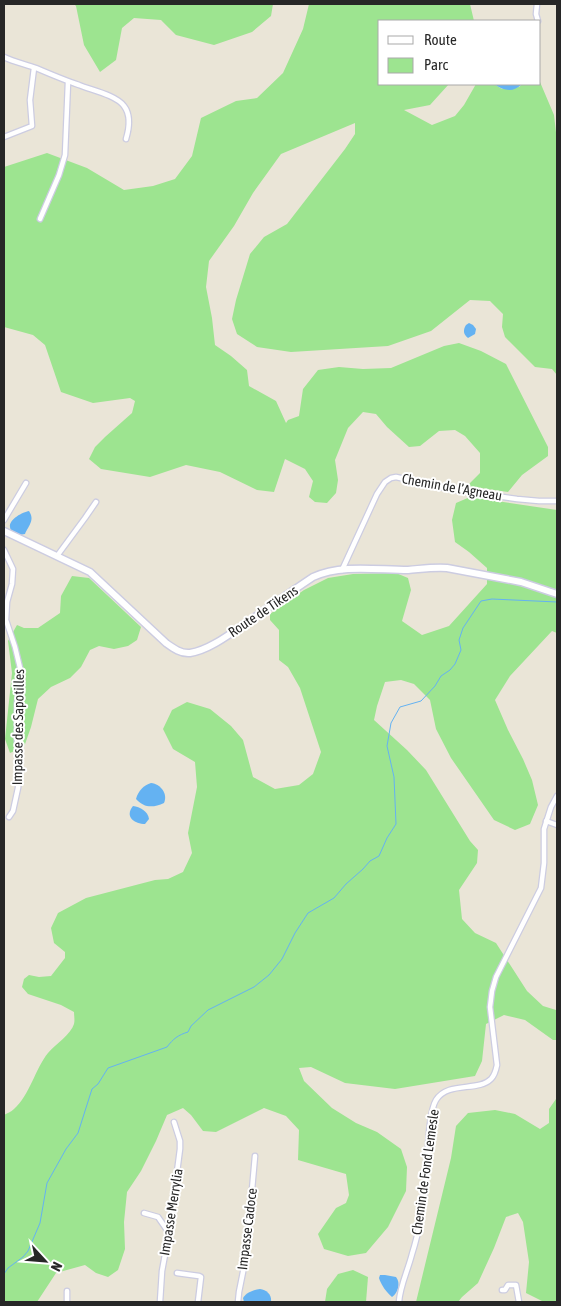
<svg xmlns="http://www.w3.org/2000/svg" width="561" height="1306" font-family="'Asap Condensed',sans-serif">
<rect width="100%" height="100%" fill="#eae5d7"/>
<!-- green -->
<g fill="#9de490">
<polygon points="74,4 273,4 271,16 252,32 214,45 176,35 161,20 134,18 122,28 116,60 100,72 84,45 76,6"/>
<polygon points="309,4 470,4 474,21 380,21 380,84 449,84 430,105 404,110 432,125 455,116 464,105 476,84 494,84 502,89 519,87 522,84 540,84 540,82 554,115 557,141 557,375 552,369 535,367 505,337 502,327 503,314 490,301 470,300 431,331 388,346 291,352 257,347 237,334 232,319 236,300 250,254 264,237 287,224 345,149 355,134 355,123 281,154 253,193 234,226 209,261 206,287 212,318 215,345 231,356 247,370 249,386 276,401 286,423 288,420 299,416 303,389 318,370 339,367 363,369 391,368 444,346 459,343 481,351 506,364 548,447 548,456 522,475 508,492 467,486 480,473 480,453 465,436 455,430 439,431 420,446 409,447 387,427 376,414 363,412 348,428 335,460 338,480 336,493 327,503 315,502 309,497 313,481 305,469 285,459 274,492 257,490 220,472 186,465 150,477 101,469 89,459 95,447 105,437 132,413 135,401 130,398 93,403 61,392 45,345 33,335 4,327 4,167 47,153 87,168 124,190 153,186 175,179 192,156 201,118 236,101 257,98 283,73 303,29"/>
<path d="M 470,497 L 557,510 L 557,633 L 552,631 L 510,676 L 495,700 L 508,730 L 523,759 L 532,780 L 538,805 L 530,824 L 515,830 L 494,820 L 451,758 L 436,729 L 430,700 L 414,684 L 401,680 L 385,682 L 377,706 L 374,720 L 407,750 L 426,770 L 470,841 L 478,850 L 477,863 L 459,890 L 462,919 L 475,933 L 496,943 L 527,991 L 543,1006 L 556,1010 L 557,1010 L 557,1040 L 553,1040 L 525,1020 L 504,1015 L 486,1024 L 482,1061 L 475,1076 L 395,1089 L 345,1083 L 311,1067 L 299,1068 L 304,1081 L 332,1108 L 356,1123 L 377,1132 L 401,1149 L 407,1167 L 406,1191 L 388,1227 L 366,1253 L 348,1256 L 324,1249 L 318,1234 L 336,1208 L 346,1203 L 349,1195 L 346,1174 L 298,1160 L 299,1130 L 286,1116 L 264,1108 L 216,1132 L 203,1131 L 191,1115 L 183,1108 L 167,1115 L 156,1141 L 141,1171 L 127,1192 L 124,1222 L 125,1249 L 118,1270 L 108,1277 L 96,1273 L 85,1265 L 56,1273 L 37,1302 L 4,1302 L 4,1115 C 7,1113 11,1112 14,1109 C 30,1095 35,1069 48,1053 C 56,1044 71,1034 74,1024 C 75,1020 74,1016 74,1012 L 61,1005 L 28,994 L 22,987 L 24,979 L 29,975 L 39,977 L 51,976 L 65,958 L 65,952 L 54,943 L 51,928 L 58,913 L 86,898 L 155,880 L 168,879 L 183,872 L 192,853 L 188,833 L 197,787 L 195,762 L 173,749 L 163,729 L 172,710 L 187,702 L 210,709 L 231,726 L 243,740 L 253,777 L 275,789 L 299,785 L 313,774 L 321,752 L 300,688 L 288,667 L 279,660 L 279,630 L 270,620 L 270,614 L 304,590 L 328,578 L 353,574 L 396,573 L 408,578 L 411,590 L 402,621 L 422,635 L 449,626 L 487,584 L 487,568 L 469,552 L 455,542 L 452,520 L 456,503 Z"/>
<polygon points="72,576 89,578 141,627 137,640 128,646 114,649 99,646 90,650 81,667 70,678 51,687 38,699 31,727 24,747 10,753 5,739 12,673 8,641 17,625 24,628 38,628 60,613 61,596"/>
<polygon points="556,1099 557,1099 557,1302 544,1302 526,1293 529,1262 523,1222 518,1213 506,1217 494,1248 478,1283 462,1297 458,1302 416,1302 451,1158 456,1126 468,1113 495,1110 515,1114 540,1129 549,1123 549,1109"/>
<polygon points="353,1270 368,1277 366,1302 325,1302 327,1289 338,1274"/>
</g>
<!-- water -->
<g fill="#64b2f2">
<path d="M 494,84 L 522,84 C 513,93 504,91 494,84 Z"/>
<path d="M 469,323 L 473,325 L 476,329 L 475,334 L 468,338 C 463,334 463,330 466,325 Z"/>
<path d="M 29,511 C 35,520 29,525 25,534 L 19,535 C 16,533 10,531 10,527 C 9,519 23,512 29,511 Z"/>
<path d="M 151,783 C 161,784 168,794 164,803 C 153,808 144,808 136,799 C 138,791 144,785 151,783 Z"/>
<path d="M 133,806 C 140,807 148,811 149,819 L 145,824 C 135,824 124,817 133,806 Z"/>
<path d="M 380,1275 L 385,1275 L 396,1277 C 401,1283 398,1293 392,1297 C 387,1293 381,1285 379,1278 Z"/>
<path d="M 260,1289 C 267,1290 272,1295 271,1302 L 244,1302 L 243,1298 C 247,1292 253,1290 260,1289 Z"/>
</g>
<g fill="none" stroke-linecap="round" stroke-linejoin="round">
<!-- stream -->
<path stroke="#64b2f2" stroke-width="1" d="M 4,1274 L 8,1268 L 23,1257 L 28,1251 L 40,1223 L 47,1183 L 66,1149 L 78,1133 L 92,1089 L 98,1084 L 108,1068 L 167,1047 C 173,1039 178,1035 188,1032 L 191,1026 L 208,1010 L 254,987 L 269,975 L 282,959 L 295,933 L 308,913 L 334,898 L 346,884 L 363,869 L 370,861 L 379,856 L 387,838 L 396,824 L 394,777 L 387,746 L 391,723 L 400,707 L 421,701 L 435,686 L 441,676 L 450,670 L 455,664 L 461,650 L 459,640 L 463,628 L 481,601 L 492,599 L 557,602"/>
<!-- street casing -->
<g stroke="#cccce1" stroke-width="7">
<g id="street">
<polyline points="537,4 536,14 538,21"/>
<path d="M 4,57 C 14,62 25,64 36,68 C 50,74 64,80 79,85 C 91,90 116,95 124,106 C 131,115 129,129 126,139"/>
<polyline points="4,137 32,126 30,100 34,68"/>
<polyline points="40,219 59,175 65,155 68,82"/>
<polyline points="4,520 26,483"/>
<polyline points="4,550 13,569 12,584 7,602 6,620 15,647 21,672 17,703 17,740 19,776 18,788 13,811 9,817"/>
<polyline points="57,556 85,518 96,502"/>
<polyline points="342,570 377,494 385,482 391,478 396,477 449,489 517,499 539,501 557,501"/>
<polyline points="546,821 557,825"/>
<polyline points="144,1213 158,1217 169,1233"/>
<polyline points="177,1273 199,1276 201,1277 198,1302"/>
<polyline points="502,1290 505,1290 508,1285 516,1285 519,1302"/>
<polyline points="67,1302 67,1291"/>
<polyline points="160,1302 162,1271 169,1233 180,1149 180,1141 174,1122"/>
<polyline points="238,1302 239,1292 246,1257 255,1156"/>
<path d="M 399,1302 C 400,1286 408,1270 412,1254 C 420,1229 424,1202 426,1175 C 428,1158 428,1113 436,1100 C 448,1081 478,1092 491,1079 C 495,1075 496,1070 497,1065 L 490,1007 L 492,991 L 496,977 L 541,888 L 544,863 L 544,829 L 551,807 L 557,796"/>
</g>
</g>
<!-- secondary casing -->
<g stroke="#cccce1" stroke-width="9">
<path id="secondary" d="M 4,531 L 90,572 L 166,643 C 173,648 181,654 190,653 C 211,650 235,630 252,619 C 272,605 292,591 313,577 C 342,564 376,570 408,570 C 421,569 433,567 447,568 L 521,582 L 557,594"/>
</g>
<!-- street -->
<use href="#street" stroke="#fff" stroke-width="4.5"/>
<!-- secondary -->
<use href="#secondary" stroke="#fff" stroke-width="6"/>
</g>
<g text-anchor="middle" stroke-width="4" stroke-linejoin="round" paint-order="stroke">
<!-- street labels -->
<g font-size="14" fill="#272727" stroke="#fff">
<text transform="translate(452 487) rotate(10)" y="5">Chemin de l’Agneau</text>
<text transform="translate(263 611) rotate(-34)" y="5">Route de Tikens</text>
<text transform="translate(18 727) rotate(-89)" y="5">Impasse des Sapotilles</text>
<text transform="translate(425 1172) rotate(-82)" y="5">Chemin de Fond Lemesle</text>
<text transform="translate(171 1212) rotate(-81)" y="5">Impasse Merrylia</text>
<text transform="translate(247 1229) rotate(-83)" y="5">Impasse Cadoce</text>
</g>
</g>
<!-- border -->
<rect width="561" height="1306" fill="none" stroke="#272727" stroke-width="10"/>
<!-- legend -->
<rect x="378" y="20" width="162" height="65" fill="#ffffff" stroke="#a9a9a9"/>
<rect x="388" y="36" width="25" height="8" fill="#ffffff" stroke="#a9a9a9"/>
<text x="424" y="45" font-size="15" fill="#272727">Route</text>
<rect x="388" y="58" width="25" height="15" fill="#9de490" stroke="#a9a9a9"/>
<text x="424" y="70" font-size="15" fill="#272727">Parc</text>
<!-- north arrow -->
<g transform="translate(45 1261) rotate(116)" stroke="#ffffff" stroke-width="4" paint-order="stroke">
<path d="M0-4L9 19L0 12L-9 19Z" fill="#272727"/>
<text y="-8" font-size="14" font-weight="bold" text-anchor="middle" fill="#272727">N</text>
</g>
</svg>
